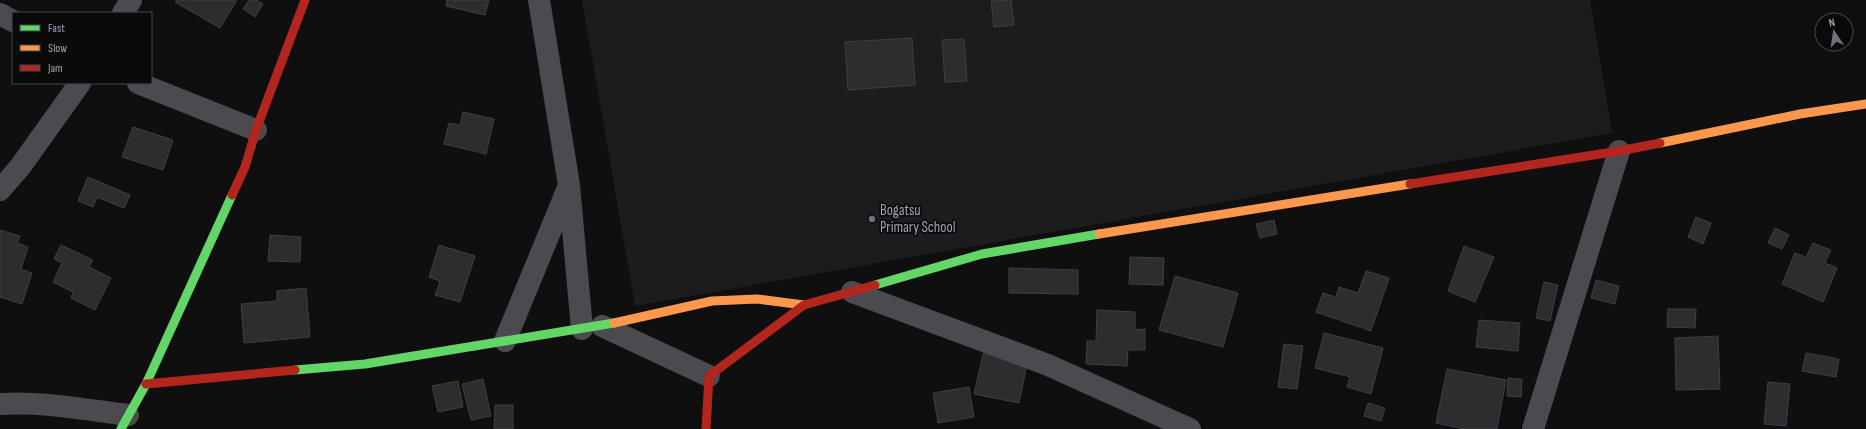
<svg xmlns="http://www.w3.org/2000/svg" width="1866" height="429" font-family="'Sofia Sans Condensed',sans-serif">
<rect width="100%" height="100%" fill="#0f0f10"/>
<!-- built -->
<polygon fill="#1c1c1e" points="582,0 1590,0 1612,133 635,306"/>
<!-- building -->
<g fill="#2d2d2f" stroke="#3e3f44">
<polygon points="177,0 237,0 220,28 175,2"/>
<polygon points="249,0 256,0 263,4 255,17 243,9"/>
<polygon points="447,0 489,0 485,15 446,6"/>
<polygon points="1011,0 1014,25 994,27 991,1"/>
<polygon points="912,38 915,85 848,90 845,42"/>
<polygon points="964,39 967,81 945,82 942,40"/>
<polygon points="463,112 494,119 486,154 444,144 449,123 460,125"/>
<polygon points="133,127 173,140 163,170 122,157"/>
<polygon points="88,177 130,195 124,208 97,197 93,207 78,201"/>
<polygon points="1696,217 1711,223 1703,244 1688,237"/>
<polygon points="1274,220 1277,234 1260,238 1256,224"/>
<polygon points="1775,228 1789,235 1782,249 1768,243"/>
<polygon points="0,230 20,236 17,243 28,247 21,269 32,273 22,304 0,297"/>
<polygon points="270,235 301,237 300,262 268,261"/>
<polygon points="1813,243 1831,250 1825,263 1837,268 1823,302 1782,284 1795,253 1806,257"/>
<polygon points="61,245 93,260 89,267 111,278 95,310 71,298 73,292 53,282 62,263 54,259"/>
<polygon points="439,245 475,256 460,302 435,295 440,281 429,277"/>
<polygon points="1464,246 1494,257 1475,302 1448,291"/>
<polygon points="1130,257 1164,258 1163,285 1129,284"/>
<polygon points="1009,268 1078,270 1078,294 1009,293"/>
<polygon points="1366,271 1389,278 1371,331 1316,312 1323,293 1336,297 1339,287 1358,293"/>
<polygon points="1175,276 1238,293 1223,347 1159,330"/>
<polygon points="1596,280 1619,286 1615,304 1591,298"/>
<polygon points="1544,282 1558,285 1550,321 1536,318"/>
<polygon points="306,288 310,337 244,343 241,304 277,301 277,291"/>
<polygon points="1668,309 1696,309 1695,328 1667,327"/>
<polygon points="1097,310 1135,312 1135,330 1145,329 1145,350 1128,350 1127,366 1086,364 1087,341 1096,341"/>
<polygon points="1479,320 1520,323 1518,351 1476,347"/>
<polygon points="1324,333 1383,348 1371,394 1347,387 1350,377 1315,368"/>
<polygon points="1718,336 1720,389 1676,390 1675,338"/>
<polygon points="1284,344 1303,346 1297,389 1278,387"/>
<polygon points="1806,353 1839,359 1836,377 1802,371"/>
<polygon points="983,354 1027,364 1019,403 974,394"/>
<polygon points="1447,369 1506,380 1497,429 1464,429 1436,423"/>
<polygon points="1508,378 1522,379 1521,397 1507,396"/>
<polygon points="483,379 491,416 471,420 462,384"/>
<polygon points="458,381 463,407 438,412 432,386"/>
<polygon points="1768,382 1790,384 1786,426 1764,424"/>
<polygon points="969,387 974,417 938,423 933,393"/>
<polygon points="1368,403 1385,408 1381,421 1364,416"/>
<polygon points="495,405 513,405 513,429 494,429"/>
</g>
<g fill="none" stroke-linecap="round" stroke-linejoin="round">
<!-- street -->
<g stroke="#4a4a4f" stroke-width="22">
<polyline points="539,0 569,185 582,329"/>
<polyline points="123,13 131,0"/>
<polyline points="0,14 13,21"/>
<polyline points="138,83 256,130"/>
<polyline points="0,190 20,167 80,83"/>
<polyline points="852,292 1048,365 1190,429"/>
<polyline points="602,326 709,376"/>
<polyline points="505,341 568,188"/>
<path d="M 0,404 C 42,401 86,410 128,415"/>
<polyline points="1533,429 1619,151"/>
</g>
<!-- fast -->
<g stroke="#63d668" stroke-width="9">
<polyline points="875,285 982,254 1099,234"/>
<polyline points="295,370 365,364 614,323"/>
<polyline points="121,429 146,384 232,195"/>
</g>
<!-- slow -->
<g stroke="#ff974d" stroke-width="9">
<polyline points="1660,143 1800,114 1866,104"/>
<polyline points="1099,234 1410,184"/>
<polyline points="614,323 712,301 757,299 804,305"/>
</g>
<!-- jam -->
<g stroke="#b3261e" stroke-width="9">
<polyline points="1410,184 1619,151 1660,143"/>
<polyline points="232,195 245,167 256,130 305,0"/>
<polyline points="146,384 295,370"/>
<polyline points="706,429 709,376 804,305 875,285"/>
</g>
</g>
<!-- markers -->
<circle fill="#6d6f79" stroke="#0a0a0b" stroke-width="1.5" cx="872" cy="219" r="4"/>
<g text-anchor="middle" stroke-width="3.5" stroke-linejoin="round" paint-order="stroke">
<!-- poi labels -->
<g font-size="15" fill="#a0a3b1" stroke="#0a0a0b" text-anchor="start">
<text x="880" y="215">Bogatsu<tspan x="880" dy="17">Primary School</tspan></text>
</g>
</g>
<!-- legend -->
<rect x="12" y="12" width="140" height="72" fill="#0a0a0b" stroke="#46474d"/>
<rect x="20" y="25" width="20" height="6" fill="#63d668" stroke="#46474d"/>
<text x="48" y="32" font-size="12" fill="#a0a3b1">Fast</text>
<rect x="20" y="45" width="20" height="6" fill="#ff974d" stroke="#46474d"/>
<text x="48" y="52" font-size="12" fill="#a0a3b1">Slow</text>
<rect x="20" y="65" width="20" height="6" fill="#b3261e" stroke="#46474d"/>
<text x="48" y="72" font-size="12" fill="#a0a3b1">Jam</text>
<!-- north arrow -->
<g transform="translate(1834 32) rotate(347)"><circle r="19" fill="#0a0a0b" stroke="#46474d"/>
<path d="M0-3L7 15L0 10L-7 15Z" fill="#6d6f79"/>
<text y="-6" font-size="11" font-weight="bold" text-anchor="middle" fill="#a0a3b1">N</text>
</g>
</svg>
